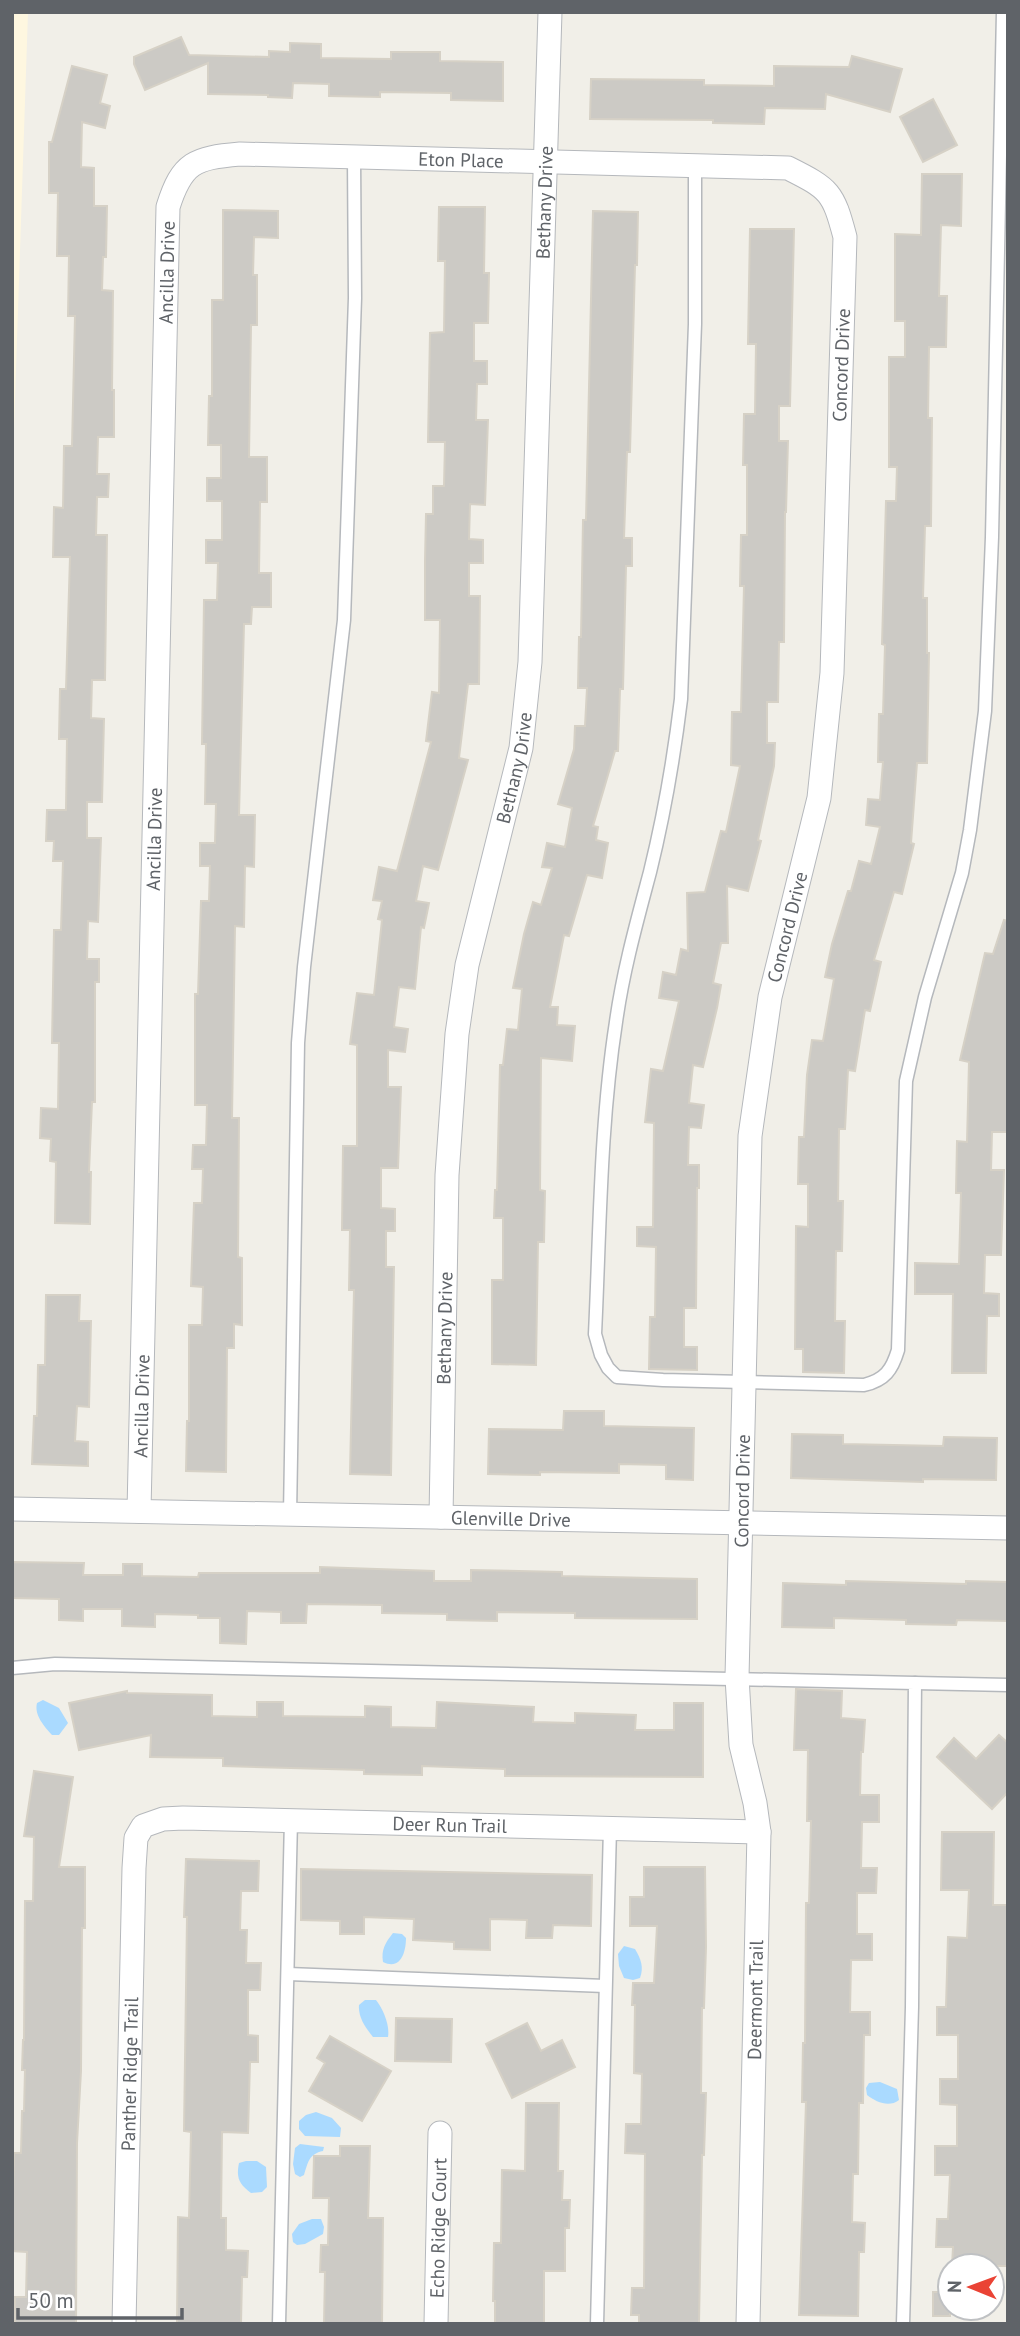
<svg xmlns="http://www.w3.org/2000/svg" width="1020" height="2336" font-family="'PT Sans',sans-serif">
<rect width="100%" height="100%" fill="#f1efe8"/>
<!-- commercial -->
<polygon fill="#fef7e0" points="12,12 28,12 12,489"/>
<!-- water -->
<g fill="#aadaff">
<path d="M 43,1700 L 59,1708 L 68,1723 L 59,1735 L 52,1735 C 44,1726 34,1715 37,1703 Z"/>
<path d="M 393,1933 L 402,1934 L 406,1938 C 406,1951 401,1971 383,1962 C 381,1950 385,1943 393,1933 Z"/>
<path d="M 624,1946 L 635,1949 C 641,1959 644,1967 640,1978 L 633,1980 L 624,1978 L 619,1966 L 618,1954 Z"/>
<path d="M 365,2000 L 376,2000 C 383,2009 390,2025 388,2037 L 373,2037 C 365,2027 358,2017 359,2005 Z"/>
<path d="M 880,2082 L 897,2089 L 899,2100 C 889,2108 876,2102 867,2095 L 866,2088 L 869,2083 Z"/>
<polygon points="316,2112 332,2118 341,2128 340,2137 305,2136 299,2129 299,2121 306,2115"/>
<path d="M 300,2144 L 324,2147 L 323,2151 C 309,2154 308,2162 304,2175 L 300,2177 L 295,2174 L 293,2164 L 295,2148 Z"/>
<path d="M 246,2161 L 257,2161 L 266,2167 L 267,2187 L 262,2192 L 251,2193 C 239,2184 236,2178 239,2163 Z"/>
<polygon points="312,2219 321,2219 324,2227 323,2234 305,2244 297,2245 293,2242 292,2234 299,2224"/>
</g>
<!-- building -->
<g fill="#cccac5" stroke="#d6d1c6" stroke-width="2">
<polygon points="181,37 189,55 269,57 269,51 290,52 290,43 321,44 321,58 391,59 391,52 440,52 440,61 503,62 503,101 451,100 451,93 380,92 380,97 329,96 329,84 293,83 292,98 268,97 268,95 208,94 208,63 145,90 134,64 134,57"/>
<polygon points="852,56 902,69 890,112 826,94 825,109 765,108 764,124 713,123 713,120 590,119 591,79 704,80 704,85 774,86 774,66 849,67"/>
<polygon points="72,66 107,75 100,103 110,106 105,128 82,122 81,167 94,168 94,206 107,206 106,257 103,257 102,290 113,291 112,390 114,390 114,437 98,437 97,474 109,474 108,497 97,497 96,535 107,535 105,680 92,680 91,718 104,719 102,802 87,802 87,838 101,838 98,922 88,921 87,959 99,959 99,982 95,982 95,1102 92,1102 89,1172 91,1172 90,1224 55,1223 56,1162 50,1161 51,1139 40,1138 41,1108 58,1109 59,1043 52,1043 54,930 61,930 63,861 53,861 54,841 46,841 47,810 66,810 67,739 59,739 60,689 66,689 70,557 53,557 54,507 63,508 64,446 72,446 75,316 68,316 69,256 57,256 58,193 49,193 49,142 52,142"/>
<polygon points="933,99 957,145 923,162 900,117"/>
<polygon points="922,174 962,174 961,226 941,225 939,296 947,296 946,347 929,347 928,418 932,418 931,526 925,526 923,598 927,598 927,653 929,653 927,763 917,763 911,843 914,844 902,894 894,892 874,960 881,962 870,1011 865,1010 855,1071 848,1070 845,1129 839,1129 838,1201 843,1201 842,1251 836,1251 835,1321 845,1321 844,1373 803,1372 803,1349 795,1349 796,1226 808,1227 808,1184 798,1184 799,1137 804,1137 807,1075 812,1040 823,1041 834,979 825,977 832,944 848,891 851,891 859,861 871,864 880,827 866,825 868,799 880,800 883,762 878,762 879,714 883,714 885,645 882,644 886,501 896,501 897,467 889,467 889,357 905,357 905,321 895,321 895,234 921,235"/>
<polygon points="439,207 485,207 484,273 489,273 488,323 474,323 474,361 487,361 487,384 477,384 476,420 488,420 485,505 470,504 469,539 483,540 483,563 469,563 469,596 480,596 479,684 468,684 459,758 468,760 438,870 423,866 416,901 429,903 424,928 421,927 415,989 399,987 394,1027 408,1029 405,1052 388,1050 388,1087 401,1087 398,1168 381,1168 381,1208 395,1209 395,1231 386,1231 386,1267 394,1267 391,1475 350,1474 354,1290 349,1290 350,1230 342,1230 343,1146 357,1146 357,1045 350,1044 357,993 374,995 382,920 378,919 382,901 373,900 379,867 397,871 431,742 426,741 432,692 439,693 440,620 425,620 425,562 426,514 433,514 433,486 444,486 445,442 428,442 430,333 444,332 445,261 438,261"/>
<polygon points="223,210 278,211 278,238 254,237 253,275 257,275 257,325 251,325 249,457 267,457 267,502 260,502 259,573 271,573 271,607 252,607 251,624 244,624 239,815 255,815 254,867 245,866 244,927 235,926 232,1118 239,1118 238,1257 242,1258 242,1325 234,1324 234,1348 227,1348 226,1472 186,1471 187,1421 189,1421 189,1325 202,1325 203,1287 191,1286 194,1203 202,1203 203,1169 192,1169 193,1145 206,1145 207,1105 195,1105 195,994 198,994 201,901 209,901 210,866 200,866 200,843 215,843 216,804 205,804 206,744 202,744 204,600 217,600 218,563 206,563 206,540 222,540 222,501 207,501 207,478 221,478 221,445 208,445 209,396 212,396 212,300 223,300"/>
<polygon points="593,211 638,212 637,265 635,265 630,452 627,452 624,538 632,538 632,566 626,566 623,689 620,689 618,751 615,751 593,826 598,827 596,840 608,843 602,878 587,875 569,936 564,935 550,1007 558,1007 557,1025 575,1026 572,1061 541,1058 540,1190 545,1191 544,1242 538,1242 536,1365 492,1364 492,1280 503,1280 503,1218 494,1218 495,1190 497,1190 500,1065 503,1065 507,1029 518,1030 522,989 513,988 524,934 533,902 541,905 552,868 542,867 547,843 565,847 572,808 558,804 574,749 575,726 585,726 587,688 578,688 579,637 581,637 583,520 586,520"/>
<polygon points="750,229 794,229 790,406 779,406 779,441 788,441 786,512 785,512 784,642 779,642 778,702 767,702 767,743 775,743 774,766 758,840 761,841 748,891 727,886 728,943 721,943 713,983 721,985 717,1008 703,1067 693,1065 689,1103 704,1105 701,1128 689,1127 688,1165 699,1165 699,1188 697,1188 696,1308 684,1308 684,1347 697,1347 697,1370 649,1369 650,1317 655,1317 656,1247 637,1246 637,1227 653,1227 654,1123 645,1122 651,1069 663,1071 679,1001 659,998 663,972 676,975 681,949 688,951 687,893 705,892 721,831 726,832 740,766 731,765 732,712 741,712 744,586 740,586 741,535 747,535 747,465 743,465 744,414 755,414 756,344 748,344"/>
<polygon points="1004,920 1008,921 1008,1132 992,1132 991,1170 1004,1170 1001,1255 985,1255 984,1293 999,1294 999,1316 987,1316 986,1373 952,1373 953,1294 915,1294 915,1263 959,1264 961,1193 956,1193 957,1141 967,1142 969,1062 960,1060 985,953 993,954"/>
<polygon points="46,1295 80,1295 79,1321 91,1321 89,1407 77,1406 75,1441 88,1442 88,1466 32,1464 34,1416 37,1416 38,1365 45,1365"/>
<polygon points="564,1411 604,1411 604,1426 694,1428 693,1480 666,1479 666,1465 619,1464 619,1473 540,1472 540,1475 488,1474 489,1429 563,1430"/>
<polygon points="792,1434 843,1435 843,1444 943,1446 944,1437 997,1438 996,1480 923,1479 923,1482 791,1478"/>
<polygon points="12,1562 84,1563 83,1575 123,1575 123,1564 142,1564 142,1576 198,1577 199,1573 320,1573 320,1567 434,1571 434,1581 471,1581 471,1570 562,1572 562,1576 697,1579 697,1619 575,1618 575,1613 497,1612 497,1621 447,1620 447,1614 382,1613 382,1605 307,1604 306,1623 281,1623 281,1612 247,1611 246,1644 220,1643 220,1618 198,1618 198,1615 155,1614 155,1627 122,1626 122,1609 83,1609 83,1621 59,1620 59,1599 12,1598"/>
<polygon points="846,1581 966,1584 966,1581 1008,1582 1008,1621 957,1620 956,1625 906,1624 906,1620 834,1618 834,1628 782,1627 783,1583 846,1585"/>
<polygon points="796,1689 842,1691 841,1718 865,1720 863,1752 861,1752 860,1795 879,1795 879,1822 862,1822 861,1868 877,1868 876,1893 857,1893 857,1934 872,1934 872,1960 851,1960 850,2012 870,2012 870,2035 864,2035 863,2103 859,2103 858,2174 853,2174 852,2222 865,2223 864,2252 859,2252 858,2316 799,2315 806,2102 802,2102 803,2043 805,2043 806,1903 809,1903 811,1821 807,1821 808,1750 794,1750"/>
<polygon points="127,1691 127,1693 212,1695 212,1716 257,1717 257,1702 283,1702 283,1716 365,1717 365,1706 391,1707 391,1727 436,1728 437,1702 534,1707 533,1722 575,1723 575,1713 636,1715 635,1730 674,1730 674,1703 703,1703 703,1777 505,1776 505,1769 422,1766 422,1775 364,1774 364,1770 223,1766 223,1758 150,1757 151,1735 79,1750 69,1703"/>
<polygon points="999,1735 1008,1743 1008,1792 992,1809 937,1757 954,1738 976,1759"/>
<polygon points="34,1771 73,1777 59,1867 85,1867 85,1928 82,1928 81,2071 77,2143 76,2324 15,2324 15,2297 26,2297 27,2252 12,2251 12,2230 14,2153 21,2153 22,2111 24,2111 25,2070 22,2070 23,2040 24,2040 25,1901 33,1901 34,1837 24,1836"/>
<polygon points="942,1832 994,1832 993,1905 1008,1905 1007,2266 952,2266 953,2247 936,2247 937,2219 948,2219 950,2175 935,2175 935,2146 957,2146 957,2105 940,2104 940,2079 958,2079 958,2035 937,2035 937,2007 946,2007 948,1937 967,1938 969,1890 941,1890"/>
<polygon points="186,1859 259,1861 258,1891 241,1891 240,1930 247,1930 246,1963 261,1963 260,1990 248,1990 248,2035 258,2036 258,2062 250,2062 248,2133 222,2132 221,2218 226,2218 226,2250 248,2251 247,2277 242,2277 241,2324 177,2324 178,2217 189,2218 191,2132 184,2131 187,1917 184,1917"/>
<polygon points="644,1867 705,1867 706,1947 704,2008 702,2008 701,2093 706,2093 704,2155 702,2155 699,2324 639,2324 639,2315 631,2315 632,2288 644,2288 645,2154 625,2153 626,2124 641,2124 642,2074 634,2073 635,2005 632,2005 633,1983 654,1983 657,1926 630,1926 630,1897 644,1897"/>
<polygon points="301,1869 592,1875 591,1926 553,1925 552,1938 526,1938 527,1920 490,1919 490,1950 454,1949 454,1942 413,1940 414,1919 364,1917 364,1934 340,1934 340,1921 301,1920"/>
<polygon points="396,2018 452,2019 451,2062 395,2061"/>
<polygon points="527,2023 541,2051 562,2040 575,2067 512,2098 486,2044"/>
<polygon points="330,2036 391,2071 362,2121 309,2091 325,2063 317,2058"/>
<polygon points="526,2103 559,2103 558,2171 563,2171 562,2200 570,2200 569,2228 565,2228 565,2271 544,2271 544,2324 495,2324 495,2301 493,2301 494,2243 501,2243 502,2170 525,2171"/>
<polygon points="340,2146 370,2146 368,2218 383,2218 382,2324 324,2324 325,2272 320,2272 321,2245 328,2245 329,2198 313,2198 314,2156 340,2156"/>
<rect x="933" y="2292" width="17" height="24"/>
</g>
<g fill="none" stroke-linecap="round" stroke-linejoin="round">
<!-- service casing -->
<g stroke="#b5b8bc" stroke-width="15">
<g id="service">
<path d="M 695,165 L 695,324 L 681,699 C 674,757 664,815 650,872 C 637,921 623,971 616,1022 C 600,1125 600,1230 595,1334 L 601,1355 L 608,1368 L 617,1377 L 663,1380 L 864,1385 C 885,1380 892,1370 898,1350 L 906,1081 L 925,997 L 962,873 L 970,830 L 985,711 L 992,537 L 1003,12"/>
<polyline points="290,1515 298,1043 304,967 344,620 355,298 354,157"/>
<polyline points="12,1668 55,1664 915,1683 912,2007 903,2324"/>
<polyline points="915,1683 1008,1685"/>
<polyline points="288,1974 605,1986"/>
<polyline points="279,2324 291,1820"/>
<polyline points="597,2324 610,1828"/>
</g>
</g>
<!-- minor casing -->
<g stroke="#b5b8bc" stroke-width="25">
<g id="minor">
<path id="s1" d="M 12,1509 L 1008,1528"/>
<path id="s2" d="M 139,1511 L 168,207 C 182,162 195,158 240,154 L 788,168 C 830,189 833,192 845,237 L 832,673 L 819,798 L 770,997 L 750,1136 L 737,1677 L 741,1745 L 755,1803 L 759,1832 L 748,2324"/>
<path id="s3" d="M 441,1517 L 447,1175 L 457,1034 L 467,965 L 521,748 L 530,662 L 550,12"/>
<path id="s4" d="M 124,2324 L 134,1868 L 136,1838 L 143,1826 L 163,1819 L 183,1818 L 759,1832"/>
<path id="s5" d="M 436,2324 L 440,2133"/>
</g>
</g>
<!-- service -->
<use href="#service" stroke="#fff" stroke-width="12"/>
<!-- minor -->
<use href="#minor" stroke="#fff" stroke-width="23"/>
</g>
<g text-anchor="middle" stroke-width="6" stroke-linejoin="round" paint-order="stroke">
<!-- street labels -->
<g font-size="19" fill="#5f6368" stroke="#fff">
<text dy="7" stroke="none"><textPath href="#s2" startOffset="1624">Eton Place</textPath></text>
<text dy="7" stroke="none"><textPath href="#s3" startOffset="1323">Bethany Drive</textPath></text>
<text dy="7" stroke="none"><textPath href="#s2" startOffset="1239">Ancilla Drive</textPath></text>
<text transform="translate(841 365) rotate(-88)" y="7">Concord Drive</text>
<text dy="7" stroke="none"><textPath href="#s3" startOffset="756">Bethany Drive</textPath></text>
<text dy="7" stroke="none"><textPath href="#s2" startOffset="672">Ancilla Drive</textPath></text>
<text transform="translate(787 927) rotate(-76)" y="7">Concord Drive</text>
<text dy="7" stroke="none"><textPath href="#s3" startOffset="189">Bethany Drive</textPath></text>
<text dy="7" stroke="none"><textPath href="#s2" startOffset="105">Ancilla Drive</textPath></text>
<text transform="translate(742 1491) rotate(-89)" y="7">Concord Drive</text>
<text dy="7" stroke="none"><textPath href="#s1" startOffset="499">Glenville Drive</textPath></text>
<text dy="7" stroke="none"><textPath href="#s4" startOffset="808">Deer Run Trail</textPath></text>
<text transform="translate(755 2000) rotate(-89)" y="7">Deermont Trail</text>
<text dy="7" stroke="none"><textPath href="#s4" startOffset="250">Panther Ridge Trail</textPath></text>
<text dy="7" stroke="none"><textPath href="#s5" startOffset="96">Echo Ridge Court</textPath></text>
</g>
</g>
<!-- border -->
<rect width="1020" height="2336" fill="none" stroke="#5f6368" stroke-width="28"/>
<!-- north arrow -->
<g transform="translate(971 2287) rotate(271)"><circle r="33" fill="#ffffff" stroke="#bfc1c3" stroke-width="2"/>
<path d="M0-5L12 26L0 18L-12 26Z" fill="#ea4335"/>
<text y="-10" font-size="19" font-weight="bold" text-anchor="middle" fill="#5f6368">N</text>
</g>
<!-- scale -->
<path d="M18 2308v10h164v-10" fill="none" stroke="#5f6368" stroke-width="3.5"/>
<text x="28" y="2308" font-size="21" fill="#5f6368" stroke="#ffffff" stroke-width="5" paint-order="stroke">50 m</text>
</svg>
